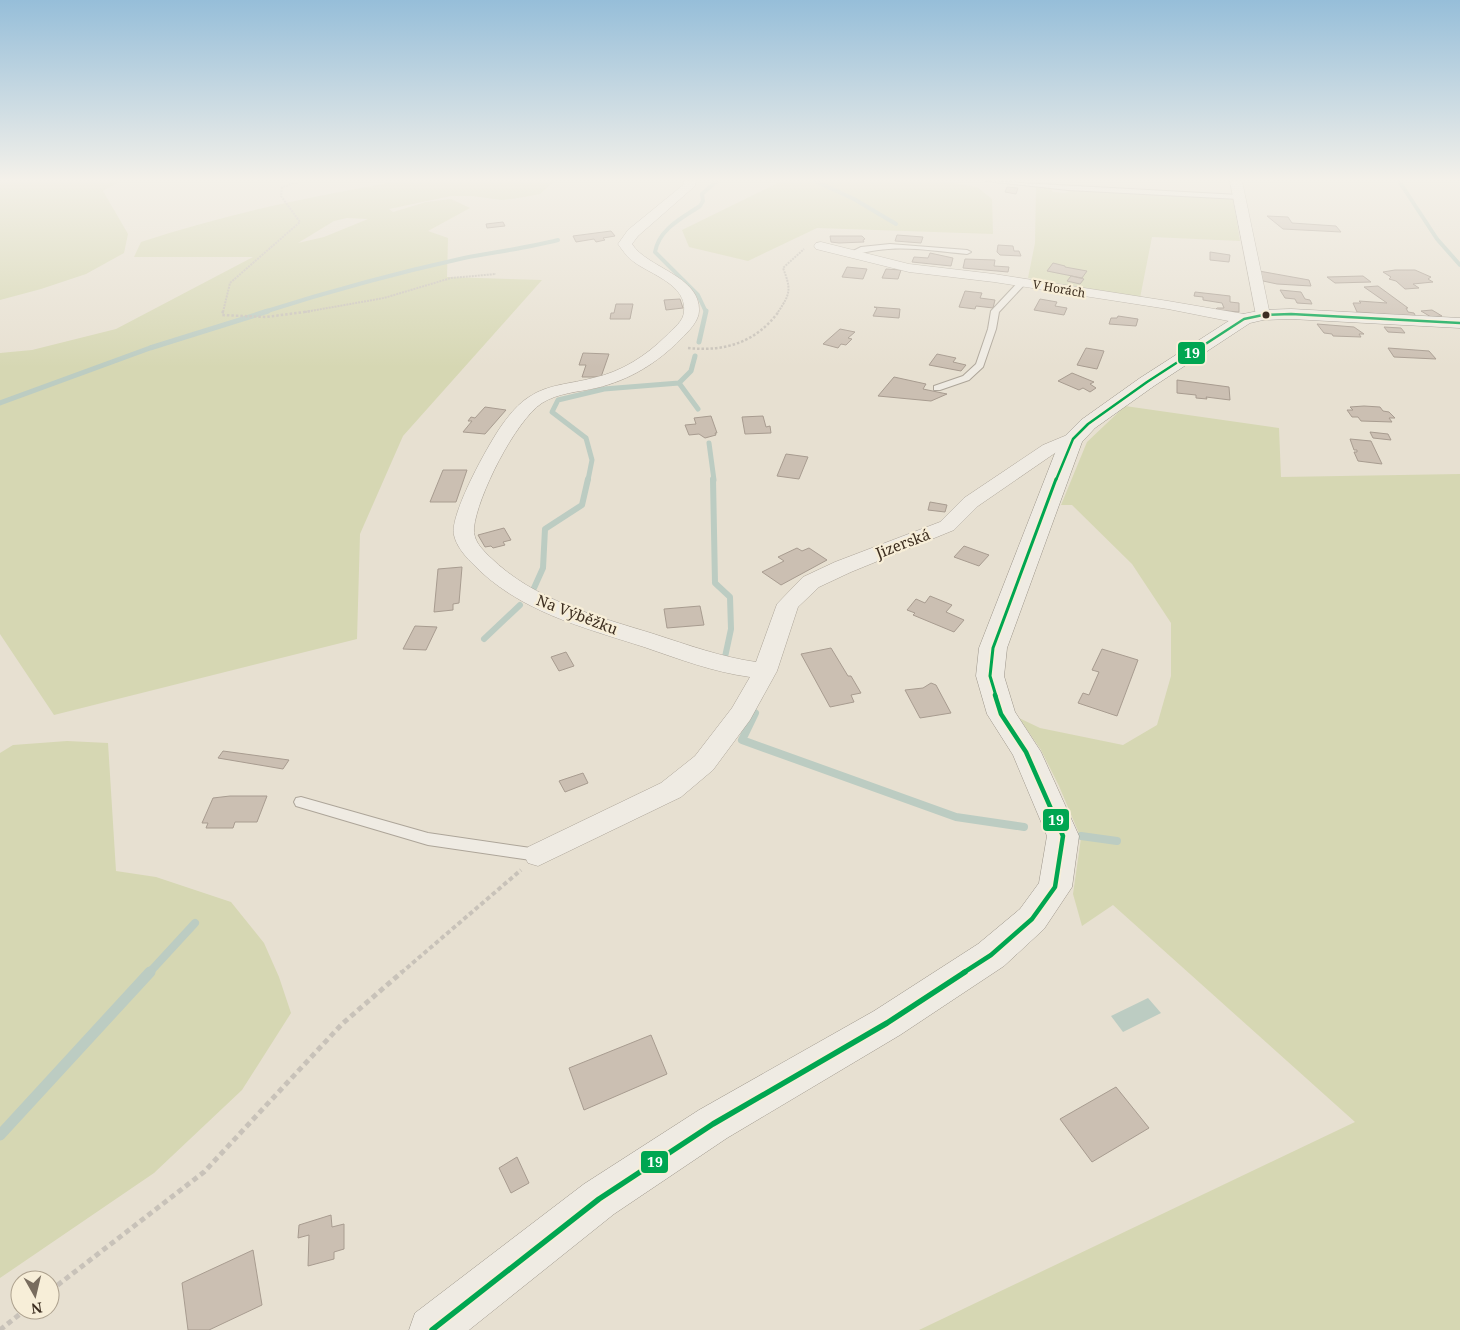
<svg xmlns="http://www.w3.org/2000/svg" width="1460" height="1330" font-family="'Noto Serif',serif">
<rect width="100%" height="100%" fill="#e7e0d1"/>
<!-- green -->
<g fill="#d6d7b3" fill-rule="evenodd">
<polygon points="0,181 121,181 103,191 128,234 124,253 86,274 41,289 0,300"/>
<path d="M 400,181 L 554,181 L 540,194 L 518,198 L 502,200 L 472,196 L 451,196 L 389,209 L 393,212 L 426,202 L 451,199 L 470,208 L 428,231 L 448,238 L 447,277 L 542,280 L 403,436 L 360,534 L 357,639 L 54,715 L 0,634 L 0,353 L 32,350 L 116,329 L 253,257 L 134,257 L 141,242 C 225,214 312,196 400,181 ZM 347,218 L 368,219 L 324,237 L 298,243 L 334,221 Z"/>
<polygon points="782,181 940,181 977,187 992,199 993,234 817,228 748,261 689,247 682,230"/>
<polygon points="1036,186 1051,188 1053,192 1065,193 1071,190 1083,190 1233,198 1240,241 1152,237 1140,298 1028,278 1035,243"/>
<polygon points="1125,406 1279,428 1281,477 1460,474 1460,1330 919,1330 1355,1122 1113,905 1082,926 1073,894 1081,838 1059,786 1041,750 1019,718 1040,728 1123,745 1157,725 1171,676 1171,623 1132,564 1072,505 1061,505 1087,442"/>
<polygon points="67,741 108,743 116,871 156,877 231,902 264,943 279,977 291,1013 242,1090 154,1173 0,1278 0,753 13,745"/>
</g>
<!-- water -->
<polygon fill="#bcccc2" points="1148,998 1161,1013 1123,1032 1111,1016"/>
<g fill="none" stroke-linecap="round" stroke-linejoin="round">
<!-- stream-far4 -->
<g stroke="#bcccc2" stroke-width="4">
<polyline points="815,181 854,199 896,224"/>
<polyline points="1399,181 1437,239 1460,265"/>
<path d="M 264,312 C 330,291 396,273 464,258 C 495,252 527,248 558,240"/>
<path d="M 706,312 L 698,295 L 655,252 C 659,229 682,218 700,206 L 703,201 L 702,194 L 717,181"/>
</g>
<!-- stream-far3 -->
<g stroke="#bcccc2" stroke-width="5">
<polyline points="699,342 706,311"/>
<polyline points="679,383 698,409"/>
<polyline points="0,403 150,348 268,311"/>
<polyline points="709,443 714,480"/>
<polyline points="588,480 592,460 586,438 552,412 558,400 604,389 679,383 691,371 695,356"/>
</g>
<!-- stream-far2 -->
<g stroke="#bcccc2" stroke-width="6">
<polyline points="713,479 715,583 730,597 731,629 725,657"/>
<polyline points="534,588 543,568 545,529 582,505 588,479"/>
<polyline points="484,639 520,605"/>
</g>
<!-- stream-far1 -->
<g stroke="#bcccc2" stroke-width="8">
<polyline points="755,713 742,740 956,817 1024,827"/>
<polyline points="1081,836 1117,841"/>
<polyline points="149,973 195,923"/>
</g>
<!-- stream -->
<polyline stroke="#bcccc2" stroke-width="11" points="0,1135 150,972"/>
</g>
<!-- building -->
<g fill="#cbbfb2" stroke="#a89c90">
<polygon points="1007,187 1018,188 1016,194 1005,192"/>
<polygon points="1267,216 1288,217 1292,223 1336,226 1341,232 1283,229"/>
<polygon points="503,222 505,226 487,228 486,224"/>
<polygon points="611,231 615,236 603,238 605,240 596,242 594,239 576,242 573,236"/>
<polygon points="897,235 923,237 921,243 895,241"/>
<polygon points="830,236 862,236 865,239 863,240 864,242 839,243 831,242"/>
<polygon points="998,245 1013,246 1014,251 1019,251 1021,256 1000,255 997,252"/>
<polygon points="1210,252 1230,255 1229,262 1210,260"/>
<polygon points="930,253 953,258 951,266 912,262 914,257 928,258"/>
<polygon points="965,259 995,260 994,266 1009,267 1008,272 963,268"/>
<polygon points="1053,263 1065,266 1065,267 1087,271 1082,278 1047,271"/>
<polygon points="847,267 867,269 863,279 842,277"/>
<polygon points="886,269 901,270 898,279 882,278"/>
<polygon points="1395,270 1415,270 1431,277 1428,279 1433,282 1413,284 1419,288 1405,289 1396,281 1389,279 1391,277 1383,272"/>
<polygon points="1259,271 1309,280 1311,286 1277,284 1263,281"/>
<polygon points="1071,276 1084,279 1080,284 1067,281"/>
<polygon points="1363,276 1371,282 1335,283 1327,277"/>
<polygon points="1378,286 1408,308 1406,308 1408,312 1414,313 1416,317 1357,312 1353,303 1361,303 1359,301 1387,303 1364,287"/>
<polygon points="1280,290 1301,292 1305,299 1310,300 1312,304 1297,303 1295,299 1285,298"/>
<polygon points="965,291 982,293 980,298 995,300 993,308 976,306 975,309 959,307"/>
<polygon points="1195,292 1230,296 1230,302 1239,303 1239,312 1215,310 1217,308 1224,308 1222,303 1203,300 1203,297 1194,296"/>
<polygon points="680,299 683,308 666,310 664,300"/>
<polygon points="1040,299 1057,302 1055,306 1067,308 1064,315 1034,310"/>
<polygon points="616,304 633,304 630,319 610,319 611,313 614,313"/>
<polygon points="874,307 900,309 899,318 873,316 877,308"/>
<polygon points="1432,310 1442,316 1431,317 1421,311"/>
<polygon points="1118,316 1138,319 1136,326 1109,324 1111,318 1117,318"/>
<polygon points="1317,324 1354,327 1364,334 1359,334 1361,337 1333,336 1332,334 1324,333"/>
<polygon points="1384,327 1401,328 1405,333 1388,332"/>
<polygon points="840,329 855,332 848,338 852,339 846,345 841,344 838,348 823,344"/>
<polygon points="1086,348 1104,351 1097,369 1077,365"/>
<polygon points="1388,348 1429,351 1436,359 1394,357"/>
<polygon points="583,353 609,354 601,377 582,377 586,365 579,365"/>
<polygon points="937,354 956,358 953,362 966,365 961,371 929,365"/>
<polygon points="1072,373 1094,382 1090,384 1096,388 1090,392 1083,388 1079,390 1058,381"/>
<polygon points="894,377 926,384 923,389 947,394 931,401 878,396"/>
<polygon points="1177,380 1229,387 1230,400 1206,397 1207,399 1196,398 1196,395 1177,393"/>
<polygon points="1364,406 1380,407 1383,411 1389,412 1395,418 1389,418 1392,422 1361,421 1358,417 1352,417 1347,410 1353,410 1350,407"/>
<polygon points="485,407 506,410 485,434 463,432 472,421 468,421 471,417 475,418"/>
<polygon points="711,416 717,433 715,433 716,435 705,438 699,434 689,435 685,425 696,424 694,418"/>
<polygon points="763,416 766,427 770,426 771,433 745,434 742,417"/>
<polygon points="1370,432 1388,434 1391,440 1373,438"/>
<polygon points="1350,439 1371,441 1382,464 1358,461 1354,452 1357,452 1357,450 1354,450"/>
<polygon points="786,454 808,457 799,479 777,476"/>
<polygon points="443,470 467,470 456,502 430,502"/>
<polygon points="930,502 947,505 945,512 928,510"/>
<polygon points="504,528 511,540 503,542 505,545 493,548 491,546 485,547 478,535"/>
<polygon points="964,546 989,555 979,566 954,557"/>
<polygon points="797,548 802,551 809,548 827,560 781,585 762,572 784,561 778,557"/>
<polygon points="462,567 459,603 453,604 453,610 434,612 438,569"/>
<polygon points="930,596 952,605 946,612 964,620 954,632 913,615 915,613 907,610 916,599 925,603"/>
<polygon points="700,606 704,625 667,628 664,609"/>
<polygon points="415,626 437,627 426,650 403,649"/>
<polygon points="831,648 848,676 851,676 861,693 851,695 854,702 830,707 801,654"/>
<polygon points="1102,649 1138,660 1117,716 1078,703 1083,693 1089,695 1099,672 1092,670"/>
<polygon points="566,652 574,666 559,671 551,657"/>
<polygon points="931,683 936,685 951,713 920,718 905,690 923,688"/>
<polygon points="223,751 289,760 283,769 218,758"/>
<polygon points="583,773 588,783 565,792 559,781"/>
<polygon points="230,796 267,796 257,822 235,822 233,828 206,828 208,823 202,823 213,798"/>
<polygon points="651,1035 667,1074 584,1110 569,1068"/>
<polygon points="1116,1087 1149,1128 1092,1162 1060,1119"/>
<polygon points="517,1157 529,1183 511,1193 499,1168"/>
<polygon points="331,1215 332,1227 344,1224 344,1249 334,1252 334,1259 308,1266 309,1235 298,1238 299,1225"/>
<polygon points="253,1250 262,1305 209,1330 188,1330 182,1283"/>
</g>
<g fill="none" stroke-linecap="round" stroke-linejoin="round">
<!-- lane casing -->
<g stroke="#ada599" stroke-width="2">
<g id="lane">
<polygon points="986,181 1239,195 1242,197 1239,199 1068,190"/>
<path d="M 890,244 L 967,250 L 971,252 L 967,254 C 925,250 892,243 851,256 L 847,254 L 861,247 Z"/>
<polygon points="1020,280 1027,282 999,312 996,329 983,367 969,380 940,390 934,390 934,386 963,376 976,364 988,329 991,311"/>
<polygon points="301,797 428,833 538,849 543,851 546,855 543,859 538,861 428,845 296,806 294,802 296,798"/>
</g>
</g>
<!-- street casing -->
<g stroke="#ada599" stroke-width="1">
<g id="street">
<path d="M 684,181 L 696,181 L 695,186 L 638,236 L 632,244 C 647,268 701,276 699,311 C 699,321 688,332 681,339 C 657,363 630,380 596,388 C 578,392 558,393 542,403 C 515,421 477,497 474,528 C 473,541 482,549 490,557 C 535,601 596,616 654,634 C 688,645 721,657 756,662 L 777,604 L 803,577 L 835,562 L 940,522 L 964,498 L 1043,445 L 1067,435 L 1073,434 L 1079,435 L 1082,439 L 1079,443 L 1055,453 L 978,506 L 954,530 L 851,572 L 819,587 L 798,607 L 777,671 L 750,720 L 713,770 L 681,797 L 538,866 L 528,863 L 524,855 L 528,847 L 661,783 L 695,756 L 732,708 L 750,677 C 713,672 679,659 644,647 C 582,627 517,611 471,562 C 464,555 456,545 454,535 C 449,515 489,443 502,425 C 510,414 518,404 529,397 C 548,384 571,384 593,378 C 621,372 646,356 666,336 C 673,329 684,321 684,311 C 687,285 650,274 634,262 C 627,257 623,251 618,244 L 628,230 L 683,185 Z"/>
<polygon points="1230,181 1242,181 1270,315 1268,318 1258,318 1256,315"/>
<polygon points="821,242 909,264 994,274 1168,301 1244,314 1249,316 1252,319 1249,322 1244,324 1168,309 994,282 909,272 816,249 814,246 816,243"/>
</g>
</g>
<!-- secondary casing -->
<g stroke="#9c958a" stroke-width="1">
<polygon id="secondary" points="1291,309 1460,318 1460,328 1291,319 1263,320 1250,323 1154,386 1095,428 1082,442 1007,648 1004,676 1015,712 1041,752 1079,836 1072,887 1044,929 1004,966 900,1035 727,1138 614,1214 469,1330 409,1330 415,1313 584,1184 699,1110 874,1011 978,944 1020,909 1039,883 1047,836 1013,755 987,714 976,676 979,648 1055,453 1066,435 1081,420 1140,378 1238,315 1263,310"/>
</g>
<!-- path-far3 -->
<g stroke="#c8c2b9" stroke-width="2" stroke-dasharray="2 1" stroke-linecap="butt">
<polyline points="223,312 230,283 300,222 281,196 282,187 303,181"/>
<polyline points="305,312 384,298 451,278 496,274"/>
<path d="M 778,312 C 791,293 791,289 783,268 L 804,249"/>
</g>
<!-- path-far2 -->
<g stroke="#c8c2b9" stroke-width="2.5" stroke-dasharray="2.5 2" stroke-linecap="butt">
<polyline points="223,311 222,315 266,317 312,311"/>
<path d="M 688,348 C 725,352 757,342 779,311"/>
</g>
<!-- path-far1 -->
<polyline stroke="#c8c2b9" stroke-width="4" stroke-dasharray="4.5 3" stroke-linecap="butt" points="401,973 521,870"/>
<!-- path -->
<g stroke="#c8c2b9" stroke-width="5" stroke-dasharray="5.5 4" stroke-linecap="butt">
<polyline points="50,1291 204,1172 342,1024 402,972"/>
<polyline points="0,1330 25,1310"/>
</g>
<!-- lane -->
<use href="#lane" fill="#efebe3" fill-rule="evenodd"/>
<!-- street -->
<use href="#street" fill="#efebe3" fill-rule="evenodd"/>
<!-- secondary -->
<use href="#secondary" fill="#efebe3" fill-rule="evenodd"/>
<!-- bus-1-far3 casing -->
<g stroke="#f7eed8" stroke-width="5">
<polyline id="bus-1-far3" points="1056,480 1073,439 1088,424 1147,382 1244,319 1263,315 1291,314 1460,323"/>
</g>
<!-- bus-1-far2 casing -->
<g stroke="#f7eed8" stroke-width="6">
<polyline id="bus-1-far2" points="996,696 990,676 993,648 1056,479"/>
</g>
<!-- bus-1-far1 casing -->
<g stroke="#f7eed8" stroke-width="8">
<polyline id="bus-1-far1" points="963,973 991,955 1032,919 1055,887 1063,836 1026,752 1001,714 995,695"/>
</g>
<!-- bus-1 casing -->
<g stroke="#f7eed8" stroke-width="9">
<polyline id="bus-1" points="432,1330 599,1199 713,1124 887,1023 965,972"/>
</g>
<!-- bus-1-far3 -->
<use href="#bus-1-far3" stroke="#00a651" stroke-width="2.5"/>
<!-- bus-1-far2 -->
<use href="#bus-1-far2" stroke="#00a651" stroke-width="3"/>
<!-- bus-1-far1 -->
<use href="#bus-1-far1" stroke="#00a651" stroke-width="4.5"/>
<!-- bus-1 -->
<use href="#bus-1" stroke="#00a651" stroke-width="5.5"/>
</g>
<!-- sky -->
<linearGradient id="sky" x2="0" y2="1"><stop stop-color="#96bed9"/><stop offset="0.49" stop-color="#f4f1ea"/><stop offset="1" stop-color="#f4f1ea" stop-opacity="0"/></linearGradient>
<rect width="1460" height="367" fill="url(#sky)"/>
<!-- markers -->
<circle fill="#3d2e20" stroke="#f7eed8" stroke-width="2" cx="1266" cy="315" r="4.5"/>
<g text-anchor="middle" stroke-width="4.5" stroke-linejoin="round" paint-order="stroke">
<!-- far-street labels -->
<g font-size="12" fill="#3d2e20" stroke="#f7eed8">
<text transform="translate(1059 289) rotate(10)" y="4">V Horách</text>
</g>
<!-- street labels -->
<g font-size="15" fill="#3d2e20" stroke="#f7eed8">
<text transform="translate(903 544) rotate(-21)" y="5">Jizerská</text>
<text transform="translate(577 615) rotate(21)" y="5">Na Výběžku</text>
</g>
</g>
<g stroke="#f7eed8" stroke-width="2">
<rect x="1177" y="341" width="29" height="24" rx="5" fill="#00a651"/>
<rect x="1042" y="808" width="28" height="24" rx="5" fill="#00a651"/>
<rect x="640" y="1150" width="29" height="24" rx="5" fill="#00a651"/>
</g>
<g font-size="14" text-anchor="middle" font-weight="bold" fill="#fff">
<text x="1192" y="358">19</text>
<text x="1056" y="825">19</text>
<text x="655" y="1167">19</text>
</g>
<!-- north arrow -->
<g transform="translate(35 1295) rotate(172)"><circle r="24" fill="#f7eed8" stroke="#ada18e"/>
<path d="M0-4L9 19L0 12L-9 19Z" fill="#786c5e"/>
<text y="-8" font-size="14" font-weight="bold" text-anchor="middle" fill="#3d2e20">N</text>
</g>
</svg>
